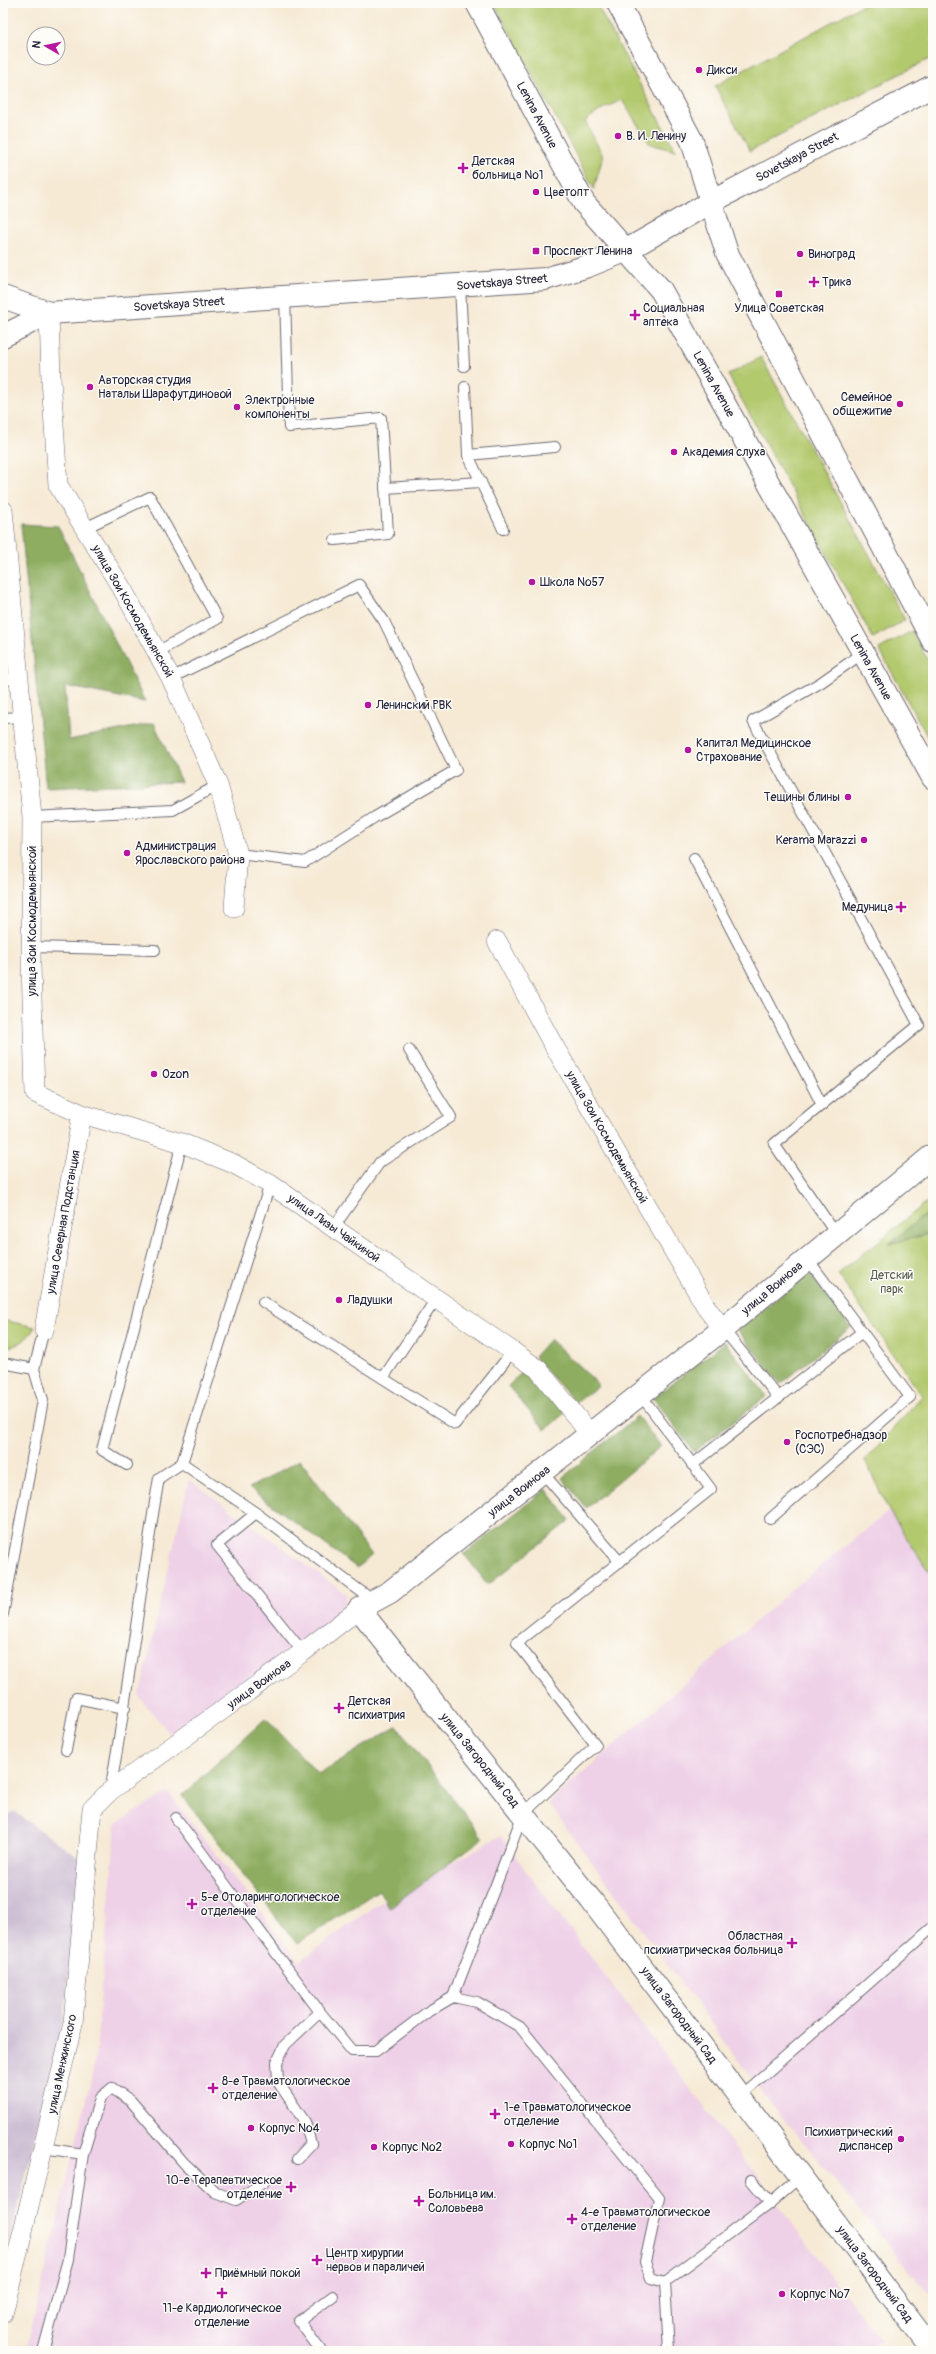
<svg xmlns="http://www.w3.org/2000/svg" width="936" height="2354" font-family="Pangolin,sans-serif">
<rect width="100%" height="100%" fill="#fdfcf7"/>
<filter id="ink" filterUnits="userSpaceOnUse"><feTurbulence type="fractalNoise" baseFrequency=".025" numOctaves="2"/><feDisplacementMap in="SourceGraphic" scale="8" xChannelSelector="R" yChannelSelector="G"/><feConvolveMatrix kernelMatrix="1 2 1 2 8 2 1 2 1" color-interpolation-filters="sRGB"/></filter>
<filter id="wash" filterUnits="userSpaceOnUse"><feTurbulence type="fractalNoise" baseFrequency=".012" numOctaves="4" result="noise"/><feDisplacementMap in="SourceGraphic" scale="16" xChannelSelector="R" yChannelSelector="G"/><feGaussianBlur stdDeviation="0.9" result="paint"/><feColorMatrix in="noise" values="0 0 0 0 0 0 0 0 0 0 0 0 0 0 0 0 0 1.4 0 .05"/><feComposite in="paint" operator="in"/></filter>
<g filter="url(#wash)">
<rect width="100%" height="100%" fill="#f6ead5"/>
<!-- built -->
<g fill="#eed0e7">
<polygon points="189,1479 346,1594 345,1610 171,1735 139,1697"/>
<polygon points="889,1511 933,1578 933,2299 771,2104 548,1803 795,1587"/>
<polygon points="168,1792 299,1962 373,1907 500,1836 880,2340 867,2351 26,2351 95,2062 116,1824"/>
</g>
<!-- industrial -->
<polygon fill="#ccbed3" points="14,1811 80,1859 64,2020 3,2268 3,1818"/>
<!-- green -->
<g fill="#b3c96e" stroke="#6a7654">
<polygon points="494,3 596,3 676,151 650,144 622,100 604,108 585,121 603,156 594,189"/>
<polygon points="866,3 933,3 933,57 750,151 715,86"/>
<polygon points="761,357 905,620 873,638 728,375"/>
<polygon points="912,631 933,670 933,747 879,649"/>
<polygon points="933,1197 933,1578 889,1511 865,1460 922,1396 838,1274"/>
<path d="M 3,1320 L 35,1327 C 28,1338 18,1349 3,1346 Z"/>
</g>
<!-- forest -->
<g fill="#8ead61" stroke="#58684e">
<polygon points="21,524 58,526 145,702 65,686 69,740 154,723 181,782 46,788"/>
<polygon points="933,1208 933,1233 889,1244"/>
<polygon points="809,1273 851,1327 780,1384 737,1330"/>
<polygon points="550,1339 599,1385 576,1403 534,1357"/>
<polygon points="725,1342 767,1396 694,1452 653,1398"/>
<polygon points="526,1368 566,1412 545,1430 508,1386"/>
<polygon points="637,1416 661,1446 586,1508 562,1478"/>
<polygon points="300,1460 372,1555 357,1568 249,1488"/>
<polygon points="546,1489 570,1520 488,1585 464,1554"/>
<polygon points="266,1718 318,1774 397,1726 483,1838 389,1908 379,1890 297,1944 182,1795"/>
</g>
</g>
<g filter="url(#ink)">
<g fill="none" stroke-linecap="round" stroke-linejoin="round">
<!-- lane casing -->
<g stroke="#6c6871" stroke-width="12">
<g id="lane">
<polyline points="460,286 464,366"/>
<polyline points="285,296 289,427 381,418 388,534 335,540"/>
<polyline points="465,387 468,455 503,529"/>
<polyline points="468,455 555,447"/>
<polyline points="385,488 481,482"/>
<polyline points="85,528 150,497 217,619 157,652"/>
<polyline points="171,678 359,585 384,621 456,770 375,817 305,862 238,854"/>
<polyline points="3,680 19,679"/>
<polyline points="3,718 23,717"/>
<polyline points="32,817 173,810 218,785"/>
<polyline points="694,858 822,1105"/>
<polyline points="31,947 155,950"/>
<polyline points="333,1228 380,1162 451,1117 409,1050"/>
<polyline points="836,1234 774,1144 919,1025 753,721 820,683 863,653"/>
<polyline points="263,1302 455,1424 512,1352"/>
<polyline points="723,1329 779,1398"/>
<polyline points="3,1363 34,1369"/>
<polyline points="383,1378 436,1299"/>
<polyline points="182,1463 256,1513 375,1602"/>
<polyline points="127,1465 102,1450 182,1143"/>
<polyline points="692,1465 862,1332 807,1258"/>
<polyline points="542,1472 620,1562"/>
<polyline points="256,1513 217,1545 303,1652"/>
<polyline points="770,1519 910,1397 862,1332"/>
<polyline points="3,1614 43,1400 34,1369 44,1330"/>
<polyline points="66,1750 76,1698 125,1708"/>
<path d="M 110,1791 C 129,1687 141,1582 159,1478 L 182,1463 L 270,1184"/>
<polyline points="176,1818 320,2012"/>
<polyline points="453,1997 523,1814 596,1745 517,1643 711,1489 640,1394"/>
<polyline points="740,2096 933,1927"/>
<polyline points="43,2148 83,2154"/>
<polyline points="297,2159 311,2144 305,2122 278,2082 277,2062 285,2045 320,2012 352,2051 376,2051 429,2011 453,1997 477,2002 520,2027 659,2198 645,2262 651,2278 665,2282"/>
<polyline points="751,2180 770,2203"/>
<polyline points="665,2282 770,2203 801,2176"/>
<polyline points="665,2282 669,2351"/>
<polyline points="43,2351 68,2259 83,2154 100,2098 112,2088 131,2101 184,2163 215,2192 236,2200 264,2182"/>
<polyline points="321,2351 299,2321 333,2296"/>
</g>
</g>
<!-- street casing -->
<g stroke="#6c6871" stroke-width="20">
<g id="street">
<polyline points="49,313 51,379 58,485 124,592 171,678 218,785 238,854 234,908"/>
<polyline points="3,510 32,817 31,965 35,1093 82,1114 182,1143 234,1164 270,1184 538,1369 590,1434"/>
<polyline points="497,941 550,1039 708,1310 723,1329"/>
<polyline points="44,1330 82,1114"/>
<polyline points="3,2314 73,2023 92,1809 110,1791 303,1652 359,1609"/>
</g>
</g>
<!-- secondary casing -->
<g stroke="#6c6871" stroke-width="24">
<g id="secondary">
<polyline points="477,3 584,203 661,290 933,778"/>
<polyline points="618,3 692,141 727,253 933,641"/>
<polyline points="3,297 49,313 545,279 588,266 625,251 711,202 933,86"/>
<polyline points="3,336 49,313"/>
<polyline points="933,1155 723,1329 390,1592 359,1609 591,1900 933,2351"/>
</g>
</g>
<!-- lane -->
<use href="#lane" stroke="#fff" stroke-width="10"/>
<!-- street -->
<use href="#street" stroke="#fff" stroke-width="19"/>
<!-- secondary -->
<use href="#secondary" stroke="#fff" stroke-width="22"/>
</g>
</g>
<!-- markers -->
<g fill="#b5179e" stroke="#fdfcf7" stroke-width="1.5">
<circle cx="699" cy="70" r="4"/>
<circle cx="618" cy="136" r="4"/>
<path d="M461 162h4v4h4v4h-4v4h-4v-4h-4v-4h4z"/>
<circle cx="536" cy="192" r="4"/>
<rect x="532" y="247" width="8" height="8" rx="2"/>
<circle cx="800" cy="254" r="4"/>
<path d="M812 276h4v4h4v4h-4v4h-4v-4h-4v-4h4z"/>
<rect x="775" y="290" width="8" height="8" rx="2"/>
<path d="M633 309h4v4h4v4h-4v4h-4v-4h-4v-4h4z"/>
<circle cx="90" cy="387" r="4"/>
<circle cx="900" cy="404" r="4"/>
<circle cx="237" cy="407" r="4"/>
<circle cx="674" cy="452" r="4"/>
<circle cx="532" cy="582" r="4"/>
<circle cx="368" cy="705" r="4"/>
<circle cx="688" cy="750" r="4"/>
<circle cx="848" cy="797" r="4"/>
<circle cx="864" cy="840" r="4"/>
<circle cx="127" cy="853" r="4"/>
<path d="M899 901h4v4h4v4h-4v4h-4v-4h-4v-4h4z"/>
<circle cx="154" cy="1074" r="4"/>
<circle cx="339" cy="1300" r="4"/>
<circle cx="787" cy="1442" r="4"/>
<path d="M337 1702h4v4h4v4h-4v4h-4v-4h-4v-4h4z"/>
<path d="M190 1898h4v4h4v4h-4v4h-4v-4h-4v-4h4z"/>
<path d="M790 1937h4v4h4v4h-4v4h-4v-4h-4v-4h4z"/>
<path d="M211 2082h4v4h4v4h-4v4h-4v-4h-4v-4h4z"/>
<path d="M493 2108h4v4h4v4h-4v4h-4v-4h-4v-4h4z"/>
<circle cx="251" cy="2128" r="4"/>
<circle cx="901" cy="2139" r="4"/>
<circle cx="511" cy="2144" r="4"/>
<circle cx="374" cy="2147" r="4"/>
<path d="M289 2181h4v4h4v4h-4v4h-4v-4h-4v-4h4z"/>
<path d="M417 2195h4v4h4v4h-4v4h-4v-4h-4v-4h4z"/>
<path d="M570 2213h4v4h4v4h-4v4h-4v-4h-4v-4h4z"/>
<path d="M315 2254h4v4h4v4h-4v4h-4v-4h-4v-4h4z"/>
<path d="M204 2267h4v4h4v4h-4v4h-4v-4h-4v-4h4z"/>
<path d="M220 2287h4v4h4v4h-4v4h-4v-4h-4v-4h4z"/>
<circle cx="782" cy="2294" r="4"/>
</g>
<g text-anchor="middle" stroke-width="3" stroke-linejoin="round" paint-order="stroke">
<!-- poi labels -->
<g font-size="12" fill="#22223b" stroke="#fdfcf7" text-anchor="start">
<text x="707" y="74">Дикси</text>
<text x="626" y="140">В. И. Ленину</text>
<text x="472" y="165">Детская<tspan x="472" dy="14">больница №1</tspan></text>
<text x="544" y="196">Цветопт</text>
<text x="544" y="255">Проспект Ленина</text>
<text x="808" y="258">Виноград</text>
<text x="822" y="286">Трика</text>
<text x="643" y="312">Социальная<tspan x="643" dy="14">аптека</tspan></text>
<text x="779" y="312" text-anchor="middle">Улица Советская</text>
<text x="98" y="384">Авторская студия<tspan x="98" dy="14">Натальи Шарафутдиновой</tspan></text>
<text x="892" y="401" text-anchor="end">Семейное<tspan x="892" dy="14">общежитие</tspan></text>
<text x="245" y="404">Электронные<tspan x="245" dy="14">компоненты</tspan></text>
<text x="682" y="456">Академия слуха</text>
<text x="540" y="586">Школа №57</text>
<text x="376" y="709">Ленинский РВК</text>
<text x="696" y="747">Капитал Медицинское<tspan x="696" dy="14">Страхование</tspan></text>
<text x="840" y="801" text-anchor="end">Тещины блины</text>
<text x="856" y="844" text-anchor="end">Kerama Marazzi</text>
<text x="135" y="850">Администрация<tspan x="135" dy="14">Ярославского района</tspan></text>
<text x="893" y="911" text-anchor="end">Медуница</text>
<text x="162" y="1078">Ozon</text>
<text x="347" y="1304">Ладушки</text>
<text x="795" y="1439">Роспотребнадзор<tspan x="795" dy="14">(СЭС)</tspan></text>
<text x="348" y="1705">Детская<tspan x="348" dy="14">психиатрия</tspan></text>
<text x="201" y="1901">5-е Отоларингологическое<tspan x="201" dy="14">отделение</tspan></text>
<text x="783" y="1940" text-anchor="end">Областная<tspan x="783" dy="14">психиатрическая больница</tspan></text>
<text x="222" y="2085">8-е Травматологическое<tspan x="222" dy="14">отделение</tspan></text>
<text x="504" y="2111">1-е Травматологическое<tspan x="504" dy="14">отделение</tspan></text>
<text x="259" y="2132">Корпус №4</text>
<text x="893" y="2136" text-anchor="end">Психиатрический<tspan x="893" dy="14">диспансер</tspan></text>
<text x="519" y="2148">Корпус №1</text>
<text x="382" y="2151">Корпус №2</text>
<text x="282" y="2184" text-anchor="end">10-е Терапевтическое<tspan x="282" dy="14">отделение</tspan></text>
<text x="428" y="2198">Больница им.<tspan x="428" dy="14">Соловьева</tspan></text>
<text x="581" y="2216">4-е Травматологическое<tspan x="581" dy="14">отделение</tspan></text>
<text x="326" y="2257">Центр хирургии<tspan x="326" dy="14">нервов и параличей</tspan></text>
<text x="215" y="2277">Приёмный покой</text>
<text x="790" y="2298">Корпус №7</text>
<text x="222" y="2312" text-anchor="middle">11-е Кардиологическое<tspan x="222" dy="14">отделение</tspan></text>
</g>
<!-- street labels -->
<g font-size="12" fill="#22223b" stroke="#fdfcf7">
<text transform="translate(537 115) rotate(62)" y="4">Lenina Avenue</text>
<text transform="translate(797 157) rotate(-28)" y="4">Sovetskaya Street</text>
<text transform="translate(502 282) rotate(-5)" y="4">Sovetskaya Street</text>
<text transform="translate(179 304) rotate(-4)" y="4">Sovetskaya Street</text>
<text transform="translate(714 384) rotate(61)" y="4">Lenina Avenue</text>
<text transform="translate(133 611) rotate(60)" y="4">улица Зои Космодемьянской</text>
<text transform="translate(871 667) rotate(61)" y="4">Lenina Avenue</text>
<text transform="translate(32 921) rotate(-90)" y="4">улица Зои Космодемьянской</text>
<text transform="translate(607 1137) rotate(60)" y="4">улица Зои Космодемьянской</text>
<text transform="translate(63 1222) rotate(-80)" y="4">улица Северная Подстанция</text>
<text transform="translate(334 1228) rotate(35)" y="4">улица Лизы Чайкиной</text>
<text transform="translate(772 1288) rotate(-40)" y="4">улица Воинова</text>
<text transform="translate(519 1491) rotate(-38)" y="4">улица Воинова</text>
<text transform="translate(259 1684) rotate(-36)" y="4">улица Воинова</text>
<text transform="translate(480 1760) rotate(51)" y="4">улица Загородный Сад</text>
<text transform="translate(679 2015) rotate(53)" y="4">улица Загородный Сад</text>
<text transform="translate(62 2064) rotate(-78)" y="4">улица Менжинского</text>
<text transform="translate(875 2274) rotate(53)" y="4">улица Загородный Сад</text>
</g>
<!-- park labels -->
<g font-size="12" fill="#555c4d" stroke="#fdfcf7">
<text x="892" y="1279">Детский<tspan x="892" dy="14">парк</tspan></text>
</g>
</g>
<!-- margin -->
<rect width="936" height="2354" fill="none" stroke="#fdfcf7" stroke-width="16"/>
<!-- north arrow -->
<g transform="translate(46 46) rotate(279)"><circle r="19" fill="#fdfcf7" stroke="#a5a5ac"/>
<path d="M0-3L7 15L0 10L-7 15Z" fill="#b5179e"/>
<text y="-6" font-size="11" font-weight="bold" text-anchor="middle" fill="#22223b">N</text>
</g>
</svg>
